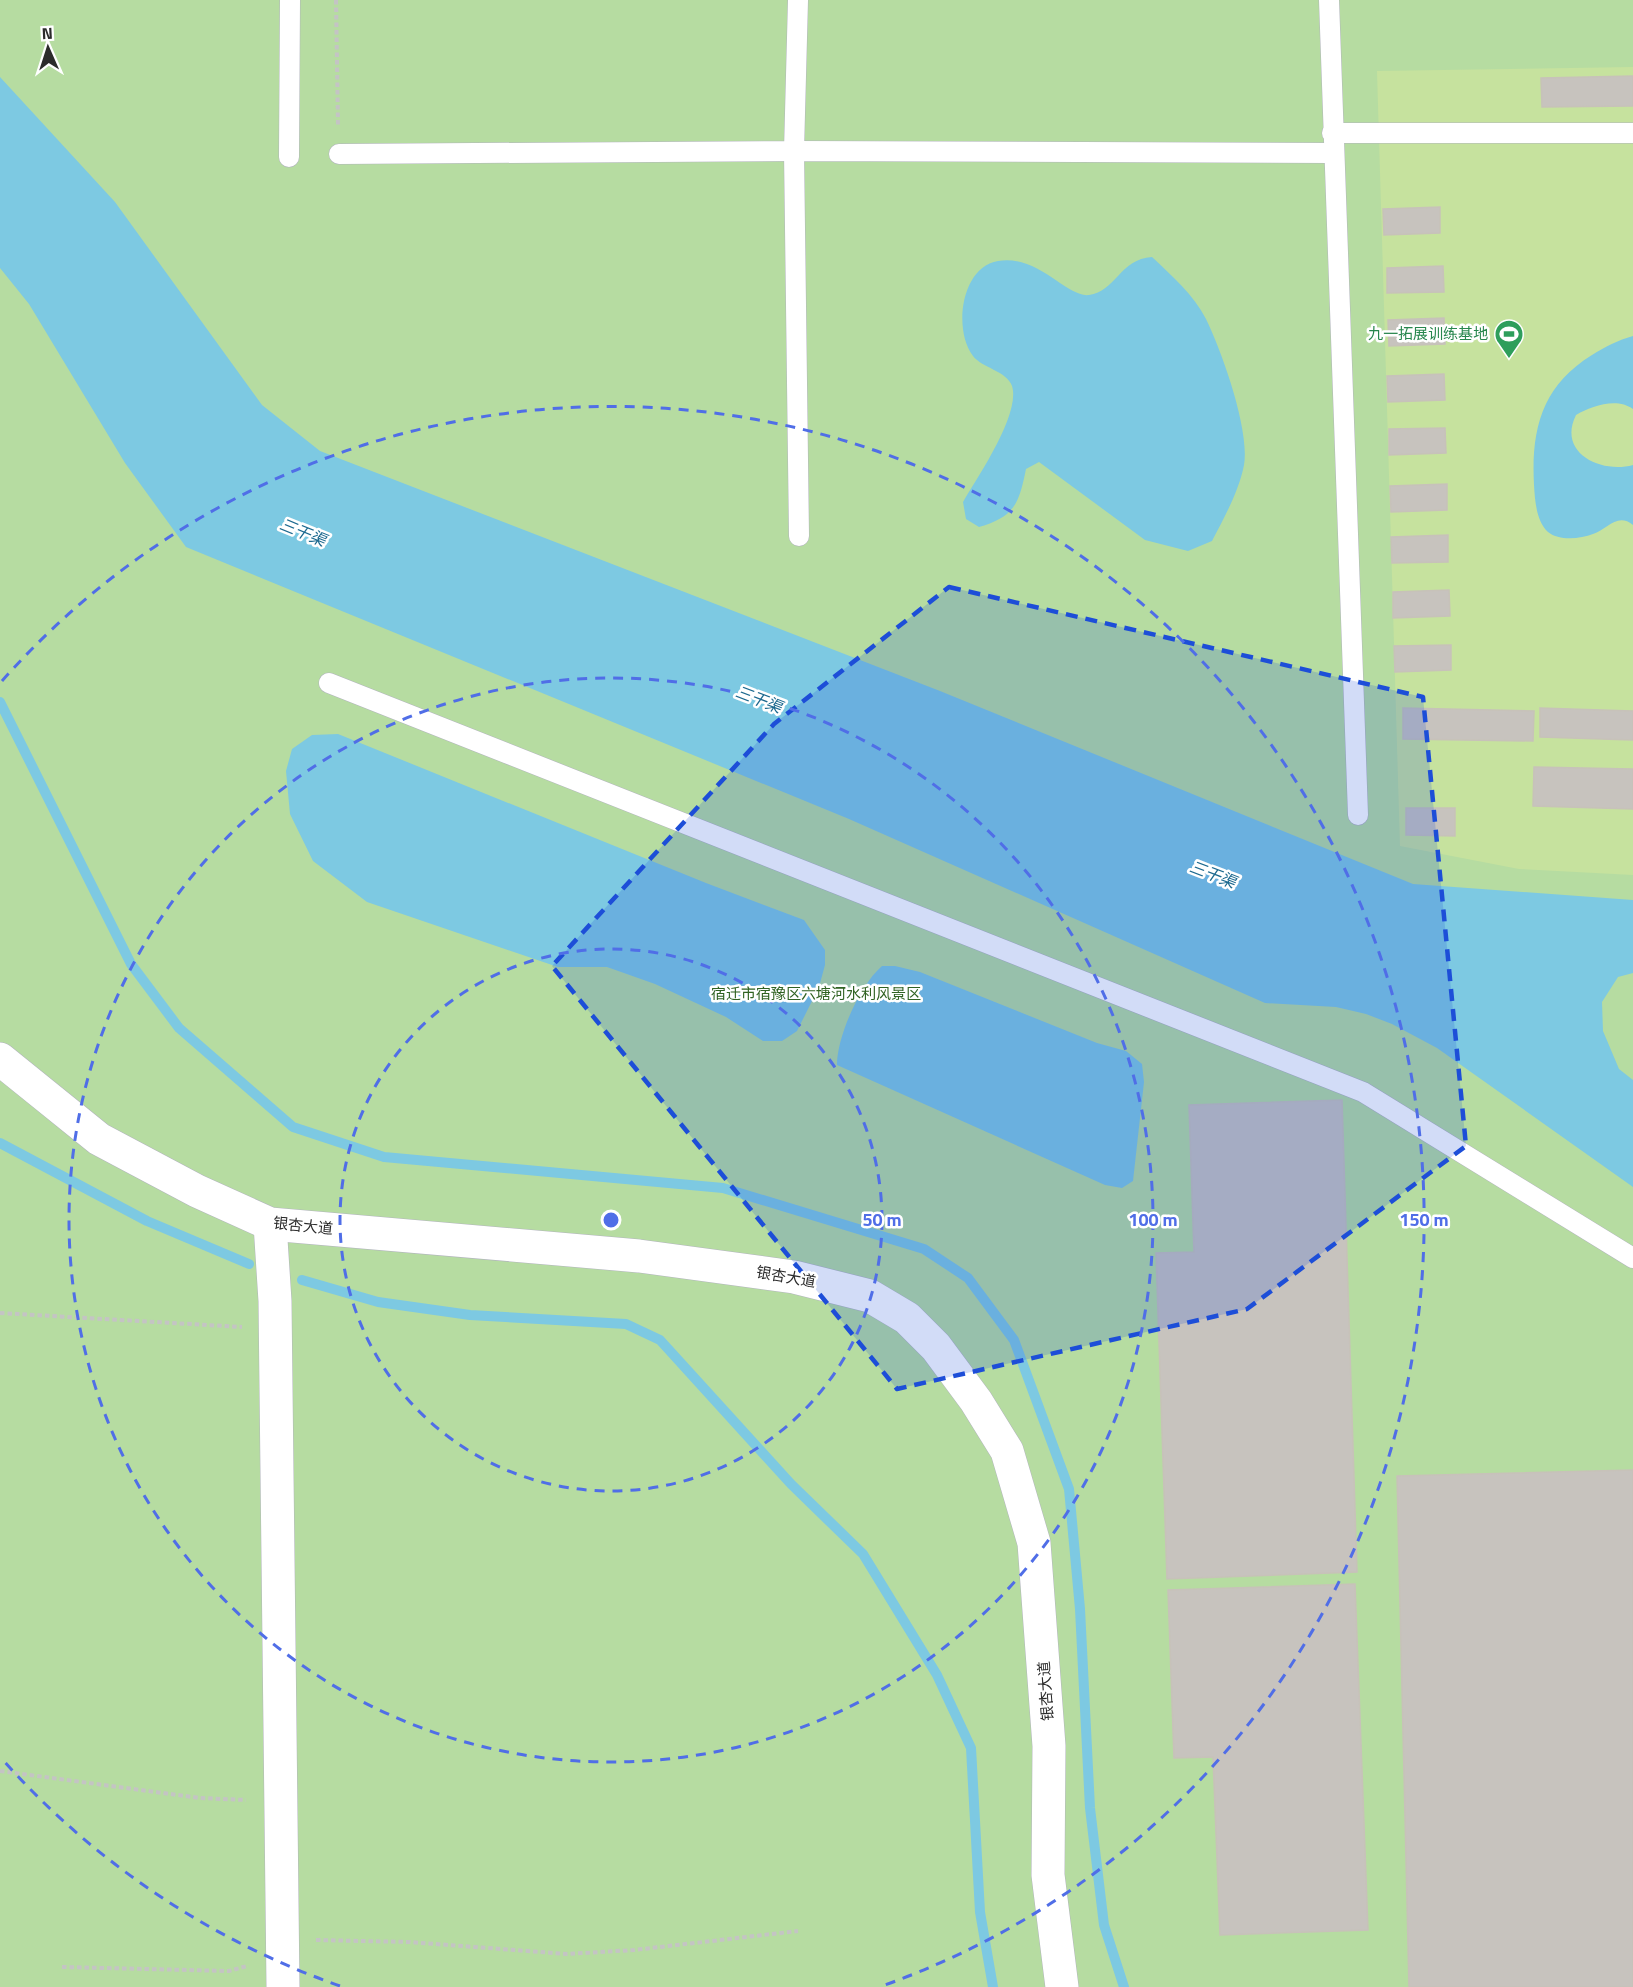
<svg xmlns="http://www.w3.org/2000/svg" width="1633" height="1987" font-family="'Titillium Web','Noto Sans SC',sans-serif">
<rect width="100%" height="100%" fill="#ece6df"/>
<!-- green -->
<rect fill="#b6dca1" x="0" y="0" width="1633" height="1987"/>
<!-- pitch -->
<polygon fill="#c6e29e" points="1633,67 1633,875 1519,869 1400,846 1377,71"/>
<!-- water -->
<g fill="#7dc9e2">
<polygon points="0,77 115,202 262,405 320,451 940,691 1413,884 1633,900 1633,973 1618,977 1602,1002 1603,1031 1619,1069 1633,1080 1633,1187 1437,1048 1392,1024 1366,1014 1336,1007 1265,1003 849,819 186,547 125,463 29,304 0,268"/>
<path d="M 1152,257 C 1171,275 1194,295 1206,319 C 1222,352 1250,430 1244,465 C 1239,491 1224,518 1212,541 L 1188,551 L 1145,540 L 1039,462 L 1026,469 C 1019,504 1014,517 979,527 L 966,519 L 963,502 C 977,478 1021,414 1012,386 C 1007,371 982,368 973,356 C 953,330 961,267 998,261 C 1038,254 1067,298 1089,295 C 1115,292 1120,259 1152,257 Z"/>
<path d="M 1633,336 L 1633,409 C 1617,397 1591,406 1576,415 C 1557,453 1601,474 1633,465 L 1633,525 C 1617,512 1607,530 1593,534 C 1580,539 1559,541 1548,532 C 1536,521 1535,500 1534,485 C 1531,429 1542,386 1592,355 C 1605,347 1618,340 1633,336 Z"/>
<polygon points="338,734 706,883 804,920 825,950 825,965 819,987 797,1031 782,1041 763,1041 726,1017 655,984 607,967 558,967 367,902 313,861 290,814 286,771 292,749 312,735"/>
<path d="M 882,966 L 895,966 L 920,972 L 1097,1043 L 1126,1051 L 1142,1064 L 1144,1082 L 1133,1181 L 1122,1188 L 1105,1185 L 837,1065 C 837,1036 860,985 882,966 Z"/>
</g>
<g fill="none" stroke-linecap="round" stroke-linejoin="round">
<!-- stream -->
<g stroke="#7dc9e2" stroke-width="10">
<polyline points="0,702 131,964 179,1028 293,1127 384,1157 723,1188 924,1249 968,1278 1014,1340 1069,1489 1080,1609 1090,1808 1104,1925 1124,1987"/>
<polyline points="0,1143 147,1221 249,1264"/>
<polyline points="302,1280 378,1302 470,1315 626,1324 660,1340 791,1484 863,1554 937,1675 971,1748 980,1912 993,1987"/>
</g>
</g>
<!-- building -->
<g fill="#c7c3be" stroke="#c7c2b9" stroke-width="1.5">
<polygon points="1633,76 1633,106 1542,107 1541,78"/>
<polygon points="1440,207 1440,233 1384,235 1383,209"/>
<polygon points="1443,266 1444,292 1387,293 1387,268"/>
<polygon points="1444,318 1445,344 1389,346 1388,320"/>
<polygon points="1444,374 1445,400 1388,402 1387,376"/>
<polygon points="1445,428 1446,453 1389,455 1389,429"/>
<polygon points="1447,484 1447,510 1391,512 1390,486"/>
<polygon points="1448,535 1448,562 1392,563 1391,537"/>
<polygon points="1449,590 1450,616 1393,618 1393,592"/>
<polygon points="1451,645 1451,670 1395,672 1394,646"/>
<polygon points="1403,708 1534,711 1533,741 1403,739"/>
<polygon points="1540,708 1633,711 1633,740 1540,737"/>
<polygon points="1534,767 1633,769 1633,809 1533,806"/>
<polygon points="1406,808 1455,808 1455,836 1406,835"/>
<polygon points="1342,1100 1357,1572 1167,1579 1156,1253 1194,1252 1189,1105"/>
<polygon points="1633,1470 1633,1987 1409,1987 1397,1476"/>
<polygon points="1355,1584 1368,1930 1220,1935 1213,1757 1174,1758 1168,1590"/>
</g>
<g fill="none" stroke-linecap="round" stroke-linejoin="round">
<!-- lane casing -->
<g stroke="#b2b5bd" stroke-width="21">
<g id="lane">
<polyline points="1329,0 1358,815"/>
<polyline points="1332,133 1633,133"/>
<polyline points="339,154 794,151 798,0"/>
<polyline points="289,157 290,0"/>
<polyline points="799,536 794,151 1332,153"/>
<polyline points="329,683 1363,1092 1633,1258"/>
</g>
</g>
<!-- street casing -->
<g stroke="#b2b5bd" stroke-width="34">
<g id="street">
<polyline points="0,1059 99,1139 197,1191 270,1224 639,1256 794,1277 870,1296 907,1318 936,1347 976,1401 1007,1451 1034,1543 1049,1746 1048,1875 1062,1987"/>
<polyline points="270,1224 275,1301 283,1987"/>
</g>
</g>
<!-- path -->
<g stroke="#c4c4c4" stroke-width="4" stroke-dasharray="4.5 3" stroke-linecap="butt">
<polyline points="336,0 338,125"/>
<polyline points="0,1313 242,1327"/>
<polyline points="0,1771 200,1798 246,1800"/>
<polyline points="316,1940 409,1942 567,1954 634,1950 798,1931"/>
<polyline points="62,1967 229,1971 247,1966"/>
</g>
<!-- lane -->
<use href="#lane" stroke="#fff" stroke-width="20"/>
<!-- street -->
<use href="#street" stroke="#fff" stroke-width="33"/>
</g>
<!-- marked area -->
<path fill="#1d4ed8" fill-opacity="0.2" stroke="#1d4ed8" stroke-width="4.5" stroke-dasharray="12 8" stroke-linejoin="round" d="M 949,587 L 1423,697 L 1466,1146 L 1247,1309 L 897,1389 L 552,966 L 774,724 Z"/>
<!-- distance rings -->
<g fill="none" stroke="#506ee7" stroke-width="3" stroke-dasharray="10 8">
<circle cx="611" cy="1220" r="271"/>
<circle cx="611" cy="1220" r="542"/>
<path d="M340 1986A813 813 0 0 1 2 1759M2 681A813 813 0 1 1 882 1986"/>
</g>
<!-- icons -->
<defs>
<g id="stadium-pin" transform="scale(1.5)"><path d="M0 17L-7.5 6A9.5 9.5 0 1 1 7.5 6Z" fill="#2e9e5b" stroke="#fff"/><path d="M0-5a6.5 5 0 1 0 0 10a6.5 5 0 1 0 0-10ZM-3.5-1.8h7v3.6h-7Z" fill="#fff"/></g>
</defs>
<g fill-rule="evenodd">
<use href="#stadium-pin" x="1509" y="334"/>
</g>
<g text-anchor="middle" stroke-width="5" stroke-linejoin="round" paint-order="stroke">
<!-- leisure labels -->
<g font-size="15" fill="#27864d" stroke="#fff" text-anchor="end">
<text x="1488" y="339">九一拓展训练基地</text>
</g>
<!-- park labels -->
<g font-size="15" fill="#306222" stroke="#fff">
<text x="816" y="999">宿迁市宿豫区六塘河水利风景区</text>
</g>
<!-- street labels -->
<g font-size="15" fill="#2b2b2b" stroke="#fff">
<text transform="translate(303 1226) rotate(6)" y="5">银杏大道</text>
<text transform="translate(786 1277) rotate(10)" y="5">银杏大道</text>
<text transform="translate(1046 1691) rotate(-94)" y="5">银杏大道</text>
</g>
<!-- water labels -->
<g font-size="16" font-style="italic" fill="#1c698f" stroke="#fff">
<text transform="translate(303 532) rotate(22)" y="6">三干渠</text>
<text transform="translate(759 699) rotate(21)" y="6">三干渠</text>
<text transform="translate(1213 874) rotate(21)" y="6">三干渠</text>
</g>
</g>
<circle cx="611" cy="1220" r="9" fill="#506ee7" stroke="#fff" stroke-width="3"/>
<g font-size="18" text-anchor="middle" font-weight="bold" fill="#506ee7" stroke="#fff" stroke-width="5" stroke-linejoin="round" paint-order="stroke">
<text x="882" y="1226">50 m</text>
<text x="1153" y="1226">100 m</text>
<text x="1424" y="1226">150 m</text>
</g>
<!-- north arrow -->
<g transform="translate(48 48) rotate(357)" stroke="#ffffff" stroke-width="4.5" paint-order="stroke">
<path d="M0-4.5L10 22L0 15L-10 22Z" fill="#2b2b2b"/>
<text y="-9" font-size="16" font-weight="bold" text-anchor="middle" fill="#2b2b2b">N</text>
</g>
</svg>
